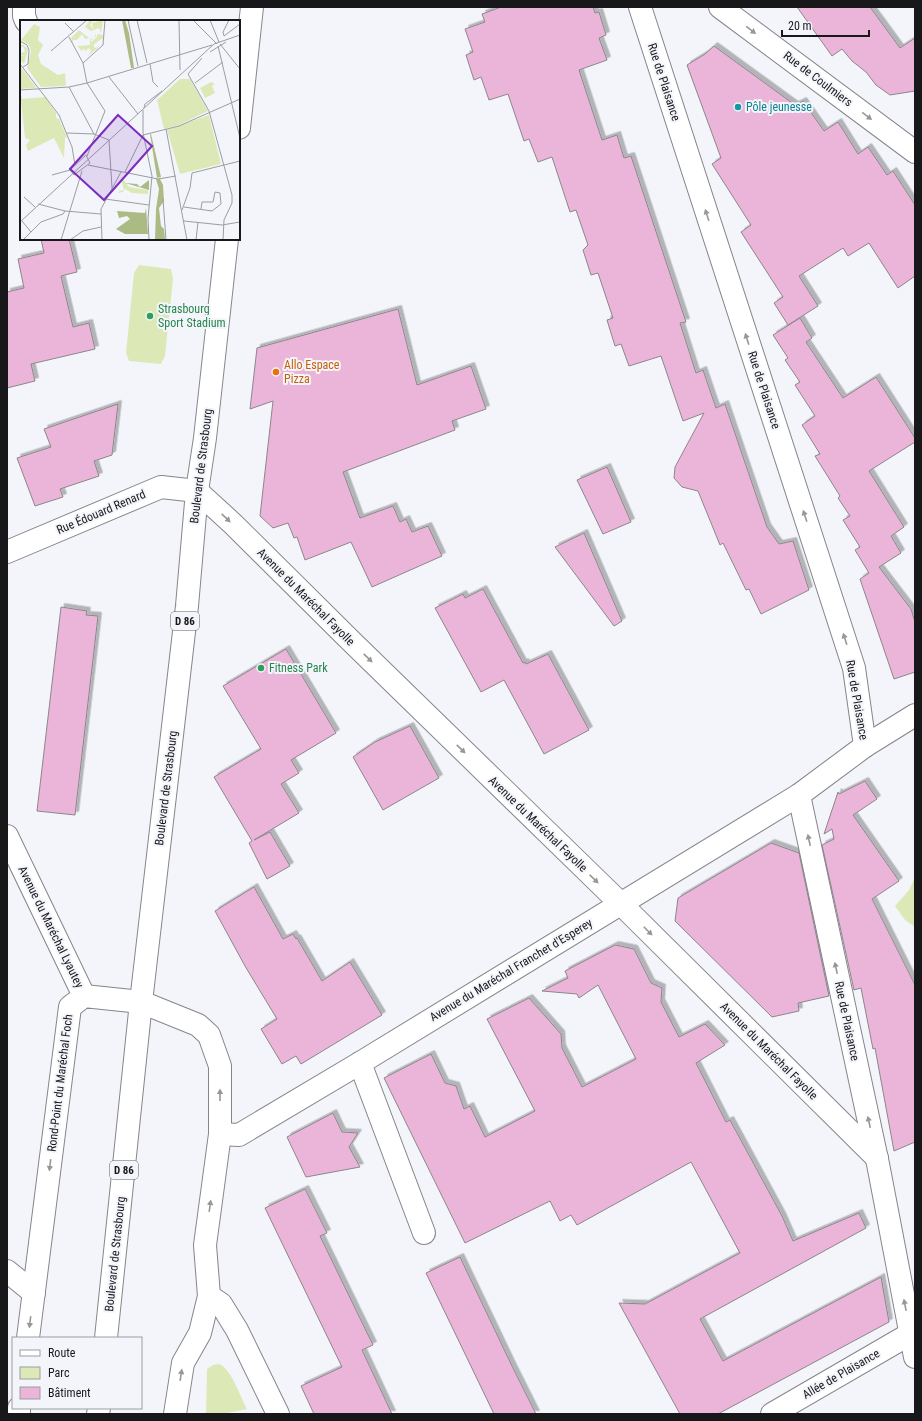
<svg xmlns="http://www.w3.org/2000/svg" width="922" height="1421" font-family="'Roboto Condensed',sans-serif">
<defs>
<filter id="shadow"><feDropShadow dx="3.5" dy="-3.5" stdDeviation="0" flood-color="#0004"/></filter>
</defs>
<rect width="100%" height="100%" fill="#f4f5fb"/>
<!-- green -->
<g fill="#dce9b7">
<polygon points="139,265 171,269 173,279 165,356 161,364 129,361 126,353 134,273"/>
<polygon points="915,877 915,927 905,920 895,906 909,890"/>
<path d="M 219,1364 C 231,1368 241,1398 247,1409 L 222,1414 L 206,1414 L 207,1369 L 213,1365 Z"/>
</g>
<!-- building -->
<g fill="#eab5d8" stroke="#8c868a" filter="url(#shadow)">
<polygon points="501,7 593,7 595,13 599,12 606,35 599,38 607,60 579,70 602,140 617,135 624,158 631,156 686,322 680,323 696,373 703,370 716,408 725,404 767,527 779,544 793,541 809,590 761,614 749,589 746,590 723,543 720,545 698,491 682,487 674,478 675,467 704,413 683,421 661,356 629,366 621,344 615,346 607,320 613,318 598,273 591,275 583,250 588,245 576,210 570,212 552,157 538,162 529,139 524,141 508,94 489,100 481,77 474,80 466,55 473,52 465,29 485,22 482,14"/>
<polygon points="797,7 870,7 900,48 915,38 915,91 890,95 876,85 866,72 852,61 842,49 832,56"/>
<polygon points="714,46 795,105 803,101 824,131 838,122 858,154 868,147 887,175 893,171 915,205 915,276 898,288 869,243 848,256 843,248 799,276 818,306 788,325 774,303 783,297 741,232 751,225 712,164 721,158 687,65 705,54"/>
<polygon points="41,239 69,239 77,272 61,276 73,327 89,323 95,349 31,364 35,381 7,388 7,292 24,288 18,259 44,253"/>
<polygon points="398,309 417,385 471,366 486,409 452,421 455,430 343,472 360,518 393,506 400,522 406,519 412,532 428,526 442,556 372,587 351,542 305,560 297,537 294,538 288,523 273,528 260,516 273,401 250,409 257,348"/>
<polygon points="800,318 812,338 806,342 843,398 876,377 915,438 915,442 869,471 904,527 891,536 901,553 879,567 911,609 915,622 915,672 894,679 860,579 869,573 855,550 860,547 843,520 850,516 838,498 840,496 815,456 820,454 802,425 815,416 795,385 800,382 785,360 788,358 773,335"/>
<polygon points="118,404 112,455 94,461 99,476 60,489 63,497 35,506 17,458 51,447 44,429"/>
<polygon points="607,467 631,522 603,534 577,480"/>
<polygon points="584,533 622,621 614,626 555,547"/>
<polygon points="483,589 523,663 525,662 526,664 548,654 589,730 544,754 504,680 481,692 435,608 463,594 465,598"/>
<polygon points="61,607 87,611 86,615 98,616 75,815 37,811"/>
<polygon points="286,649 336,733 291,760 299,773 281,784 299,813 254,840 270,832 290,866 267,879 249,843 252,841 214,777 261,749 223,686"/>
<polygon points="410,726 439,778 383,810 353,757 375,742"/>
<polygon points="865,781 877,799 853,815 899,881 872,899 915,985 915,1142 894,1151 875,1048 873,1049 861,988 854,990 822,845 834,839 832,829 824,834 838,792 839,794"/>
<polygon points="771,843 799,853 829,996 798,1003 799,1011 772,1017 675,921 678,898"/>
<polygon points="254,887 283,939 293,934 296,939 297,938 322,981 350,962 382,1015 301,1064 296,1056 282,1064 261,1029 277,1019 245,966 215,911"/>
<polygon points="615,945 634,949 651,983 662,988 661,1002 679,1037 705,1024 725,1045 696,1063 726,1122 730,1120 782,1216 793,1241 859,1213 866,1228 700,1319 723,1361 881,1277 889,1322 718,1414 680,1414 619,1303 645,1304 740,1253 691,1162 577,1225 571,1215 560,1221 550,1201 465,1243 384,1078 431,1054 445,1083 456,1086 464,1109 470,1106 485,1137 535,1111 487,1019 529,998 561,1034 562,1048 582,1087 636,1059 598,985 579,998 577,994 542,991 568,978 565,971"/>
<polygon points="333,1113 342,1132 358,1133 349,1147 360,1167 306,1177 287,1137"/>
<polygon points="305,1189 327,1233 320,1236 373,1345 362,1350 392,1414 314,1414 301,1386 342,1367 265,1208"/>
<polygon points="460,1257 512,1366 536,1414 494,1414 426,1273"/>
</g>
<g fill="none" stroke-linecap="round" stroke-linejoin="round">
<!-- minor casing -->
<g stroke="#85858b" stroke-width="24">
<g id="minor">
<polyline points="24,7 24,16 26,21"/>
<polyline points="640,7 854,668 865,746"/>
<polyline points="720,7 915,152"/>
<polyline points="7,552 161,487 197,491 233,524 352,642 621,904 877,1158"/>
<polyline points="799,795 878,1164 915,1357"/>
<polyline points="7,836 84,996"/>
<polyline points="360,1063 424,1233"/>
<polyline points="220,1134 239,1135 360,1063 799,795 865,746 915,715"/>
<polyline points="7,1271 34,1293"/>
<polyline points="209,1296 221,1304 237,1330 278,1414"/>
<polyline points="28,1338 70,1007 84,996 141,1002 198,1025 209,1035 220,1066 220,1134 205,1245 209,1296 200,1333 183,1363 175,1414"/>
<polyline points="19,1414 19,1408"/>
<polyline points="772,1414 910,1334"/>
</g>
</g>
<!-- major casing -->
<g stroke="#85858b" stroke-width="24">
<g id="major">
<polyline points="239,128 252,7"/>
<polyline points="106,1338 141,1002 187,606 197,491 205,438 227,239"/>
<polyline points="98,1414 99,1408"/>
</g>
</g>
<!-- minor -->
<use href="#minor" stroke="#fff" stroke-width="22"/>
<!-- major -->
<use href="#major" stroke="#fff" stroke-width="22"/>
</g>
<!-- one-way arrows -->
<defs><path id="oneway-solid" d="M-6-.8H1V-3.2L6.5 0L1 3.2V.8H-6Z"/></defs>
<g fill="#979798">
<use href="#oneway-solid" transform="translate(751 30) rotate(37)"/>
<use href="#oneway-solid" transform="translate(867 116) rotate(37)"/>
<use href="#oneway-solid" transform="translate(707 215) rotate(-108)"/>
<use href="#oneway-solid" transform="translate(747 339) rotate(-108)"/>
<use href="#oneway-solid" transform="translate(805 516) rotate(-108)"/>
<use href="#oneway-solid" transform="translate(226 518) rotate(43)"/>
<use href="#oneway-solid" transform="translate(845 639) rotate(-108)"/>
<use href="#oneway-solid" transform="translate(368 658) rotate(44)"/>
<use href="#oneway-solid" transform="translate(461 749) rotate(44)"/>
<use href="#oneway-solid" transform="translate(809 840) rotate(-102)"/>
<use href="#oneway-solid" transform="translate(594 879) rotate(44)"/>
<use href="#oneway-solid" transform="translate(648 931) rotate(45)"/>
<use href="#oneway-solid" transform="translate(836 968) rotate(-102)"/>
<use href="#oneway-solid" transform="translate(220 1095) rotate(-90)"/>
<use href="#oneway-solid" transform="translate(869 1122) rotate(-102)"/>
<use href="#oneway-solid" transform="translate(50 1165) rotate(97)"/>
<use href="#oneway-solid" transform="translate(210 1206) rotate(-82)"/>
<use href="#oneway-solid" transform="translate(905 1305) rotate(-101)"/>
<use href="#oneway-solid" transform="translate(30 1322) rotate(97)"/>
<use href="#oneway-solid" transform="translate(181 1375) rotate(-81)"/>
</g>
<!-- markers -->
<circle fill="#0f9aa8" stroke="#f4f5fb" stroke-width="1.5" cx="738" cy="107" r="4"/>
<g fill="#2e9e5b" stroke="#f4f5fb" stroke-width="1.5">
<circle cx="150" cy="316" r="4"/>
<circle cx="261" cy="668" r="4"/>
</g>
<circle fill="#e8710a" stroke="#f4f5fb" stroke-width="1.5" cx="276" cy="372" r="4"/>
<g text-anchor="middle" stroke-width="4" stroke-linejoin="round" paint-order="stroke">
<!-- shield labels -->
<g fill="#f4f5fb" stroke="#5a5a5e" stroke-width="1">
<rect x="171" y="612" width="28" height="18" rx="3"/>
<rect x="110" y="1161" width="28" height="18" rx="3"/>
</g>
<g font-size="11" font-weight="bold" fill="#18181b">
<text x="185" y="625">D 86</text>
<text x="124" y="1174">D 86</text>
</g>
<!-- street labels -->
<g font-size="12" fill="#18181b" stroke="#f4f5fb">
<text transform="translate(818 79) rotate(37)" y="4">Rue de Coulmiers</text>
<text transform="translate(664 82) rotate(72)" y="4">Rue de Plaisance</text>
<text transform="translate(764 390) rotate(72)" y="4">Rue de Plaisance</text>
<text transform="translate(201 466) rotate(-83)" y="4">Boulevard de Strasbourg</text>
<text transform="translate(101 512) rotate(-23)" y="4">Rue Édouard Renard</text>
<text transform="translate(306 597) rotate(45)" y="4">Avenue du Maréchal Fayolle</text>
<text transform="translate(857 700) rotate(80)" y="4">Rue de Plaisance</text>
<text transform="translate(166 788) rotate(-83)" y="4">Boulevard de Strasbourg</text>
<text transform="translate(538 824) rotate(44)" y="4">Avenue du Maréchal Fayolle</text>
<text transform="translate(51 927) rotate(64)" y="4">Avenue du Maréchal Lyautey</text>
<text transform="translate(511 970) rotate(-31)" y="4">Avenue du Maréchal Franchet d'Esperey</text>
<text transform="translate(847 1021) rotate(78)" y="4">Rue de Plaisance</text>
<text transform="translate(769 1051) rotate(45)" y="4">Avenue du Maréchal Fayolle</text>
<text transform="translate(60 1083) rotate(-83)" y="4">Rond-Point du Maréchal Foch</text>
<text transform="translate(115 1254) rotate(-84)" y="4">Boulevard de Strasbourg</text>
<text transform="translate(841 1374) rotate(-30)" y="4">Allée de Plaisance</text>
</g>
<!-- culture labels -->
<g font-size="12" fill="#0d838f" stroke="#f4f5fb" text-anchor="start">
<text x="746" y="111">Pôle jeunesse</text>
</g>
<!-- leisure labels -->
<g font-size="12" fill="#27864d" stroke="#f4f5fb" text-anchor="start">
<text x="158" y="313">Strasbourg<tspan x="158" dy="14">Sport Stadium</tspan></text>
<text x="269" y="672">Fitness Park</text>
</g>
<!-- food labels -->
<g font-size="12" fill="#c56008" stroke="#f4f5fb" text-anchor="start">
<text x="284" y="369">Allo Espace<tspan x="284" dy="14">Pizza</tspan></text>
</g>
</g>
<!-- overview -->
<g transform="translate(20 20)">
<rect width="220" height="220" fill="#f4f5fb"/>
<path d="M 70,0 L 73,0 L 70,5 L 73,9 L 72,3 L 83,0 L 81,13 L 79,8 L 71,11 L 65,7 ZM 14,4 L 20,7 L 18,20 L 23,25 L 18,35 L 21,44 L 38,55 L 45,53 L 46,65 L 44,66 L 21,67 L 7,48 L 11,31 L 9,25 L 1,20 ZM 59,10 L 69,18 L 65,19 L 62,14 L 57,20 L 53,20 L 53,23 L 51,18 ZM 75,13 L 76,17 L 71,20 L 71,22 L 76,18 L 78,14 L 83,15 L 83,18 L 73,25 L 75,28 L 79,27 L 68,36 L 71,31 L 69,28 L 65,31 L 64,28 L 62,31 L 57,26 L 70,25 L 70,19 L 75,18 ZM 2,24 L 8,29 L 4,44 L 0,40 L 0,36 L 5,36 L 0,35 L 0,31 L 2,33 L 5,31 L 3,26 L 0,29 ZM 0,46 L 16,67 L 15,68 L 0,69 ZM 160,59 L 170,59 L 188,91 L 159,105 L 144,109 L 137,80 ZM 191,62 L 195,64 L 192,66 L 195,73 L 185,78 L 180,68 ZM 0,72 L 2,79 L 25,77 L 36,93 L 36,98 L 39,99 L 47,117 L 45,118 L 44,138 L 34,118 L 8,131 L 6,125 L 10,120 L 5,118 ZM 189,95 L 201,144 L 160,154 L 147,110 ZM 103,159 L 109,167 L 128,170 L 128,174 L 112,173 L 105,169 L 103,172 L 99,172 L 102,173 L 99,173 L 99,171 L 104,170 L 101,160 Z" fill="#dce9b7"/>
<path d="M 102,0 L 105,0 L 109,13 L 114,48 L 111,48 ZM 130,114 L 131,114 L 141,157 L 137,158 ZM 136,159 L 140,159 L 143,165 L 144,181 L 139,188 L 141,206 L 144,209 L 145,219 L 142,220 L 135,220 L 136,189 L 139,169 ZM 129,160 L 129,170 L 105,163 L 117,164 L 120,167 ZM 126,188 L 128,214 L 105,214 L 96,209 L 110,199 L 107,196 L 99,198 L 97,191 L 125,193 Z" fill="#acba83"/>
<path fill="none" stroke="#9c9da1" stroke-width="1" d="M 108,0 L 118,46M 117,0 L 127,43M 159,0 L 160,50M 173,0 L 197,24M 190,0 L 199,22M 209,0 L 203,12 L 204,16 L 220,4M 45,3 L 54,12M 49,17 L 63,43 L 67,63 L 85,91 L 67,136M 0,21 L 7,25 L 9,30 L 8,44 L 3,47M 200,24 L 220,49M 198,26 L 220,118M 31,31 L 67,0M 190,32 L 206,22M 182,38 L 168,54 L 189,91 L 212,175 L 212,183 L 204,200 L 203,220M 63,43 L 83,25 L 85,0M 0,44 L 39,95 L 52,127 L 55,145M 130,44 L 133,62 L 138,67M 89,57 L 118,94M 175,63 L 203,42M 49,67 L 74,114M 0,70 L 49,67 L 67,63 L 192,25M 124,88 L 125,84 L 142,71M 123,90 L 123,113 L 132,156 L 128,198 L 129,220M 146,109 L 167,220M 47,113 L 74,114 L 89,120 L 92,168M 123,115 L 159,106 L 220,79M 66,135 L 70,143 L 54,155 L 50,150 ZM 68,145 L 138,159 L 156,156M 105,152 L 123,115M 32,155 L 50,150M 4,177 L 15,187M 85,179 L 129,185M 143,179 L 146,220M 18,184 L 45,191 L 81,194M 164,187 L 192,191 L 201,184 L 200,173 L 195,172 L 193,182 L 182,182 L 181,189M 162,190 L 170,168 L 172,153 L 220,141M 2,201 L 11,212M 164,201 L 202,205 L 220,202M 0,202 L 194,24 L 220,15M 3,220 L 21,202 L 43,194 L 45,191M 41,220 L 62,151M 50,220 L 63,211 L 81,207M 82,220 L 81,189 L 101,152M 176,220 L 178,202"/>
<path fill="#7b2cbf" fill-opacity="0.15" stroke="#7b2cbf" stroke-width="2" d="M 98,95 L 132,126 L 84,180 L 50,149 Z"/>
<rect width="220" height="220" fill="none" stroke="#18181b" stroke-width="2"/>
</g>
<!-- border -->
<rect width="922" height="1421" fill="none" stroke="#18181b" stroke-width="16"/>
<!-- legend -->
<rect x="12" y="1337" width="130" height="72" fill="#f4f5fb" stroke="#9c9da1"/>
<rect x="20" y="1350" width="20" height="6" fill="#ffffff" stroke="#9c9da1"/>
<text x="48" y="1357" font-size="12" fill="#18181b">Route</text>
<rect x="20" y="1367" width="20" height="12" fill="#dce9b7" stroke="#9c9da1"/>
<text x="48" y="1377" font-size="12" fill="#18181b">Parc</text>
<rect x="20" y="1387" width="20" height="12" fill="#eab5d8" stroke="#9c9da1"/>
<text x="48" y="1397" font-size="12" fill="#18181b">Bâtiment</text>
<!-- scale -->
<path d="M782 30v6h87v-6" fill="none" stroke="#18181b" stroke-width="2"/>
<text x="788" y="30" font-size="12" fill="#18181b" stroke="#f4f5fb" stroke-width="3" paint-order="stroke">20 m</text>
</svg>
